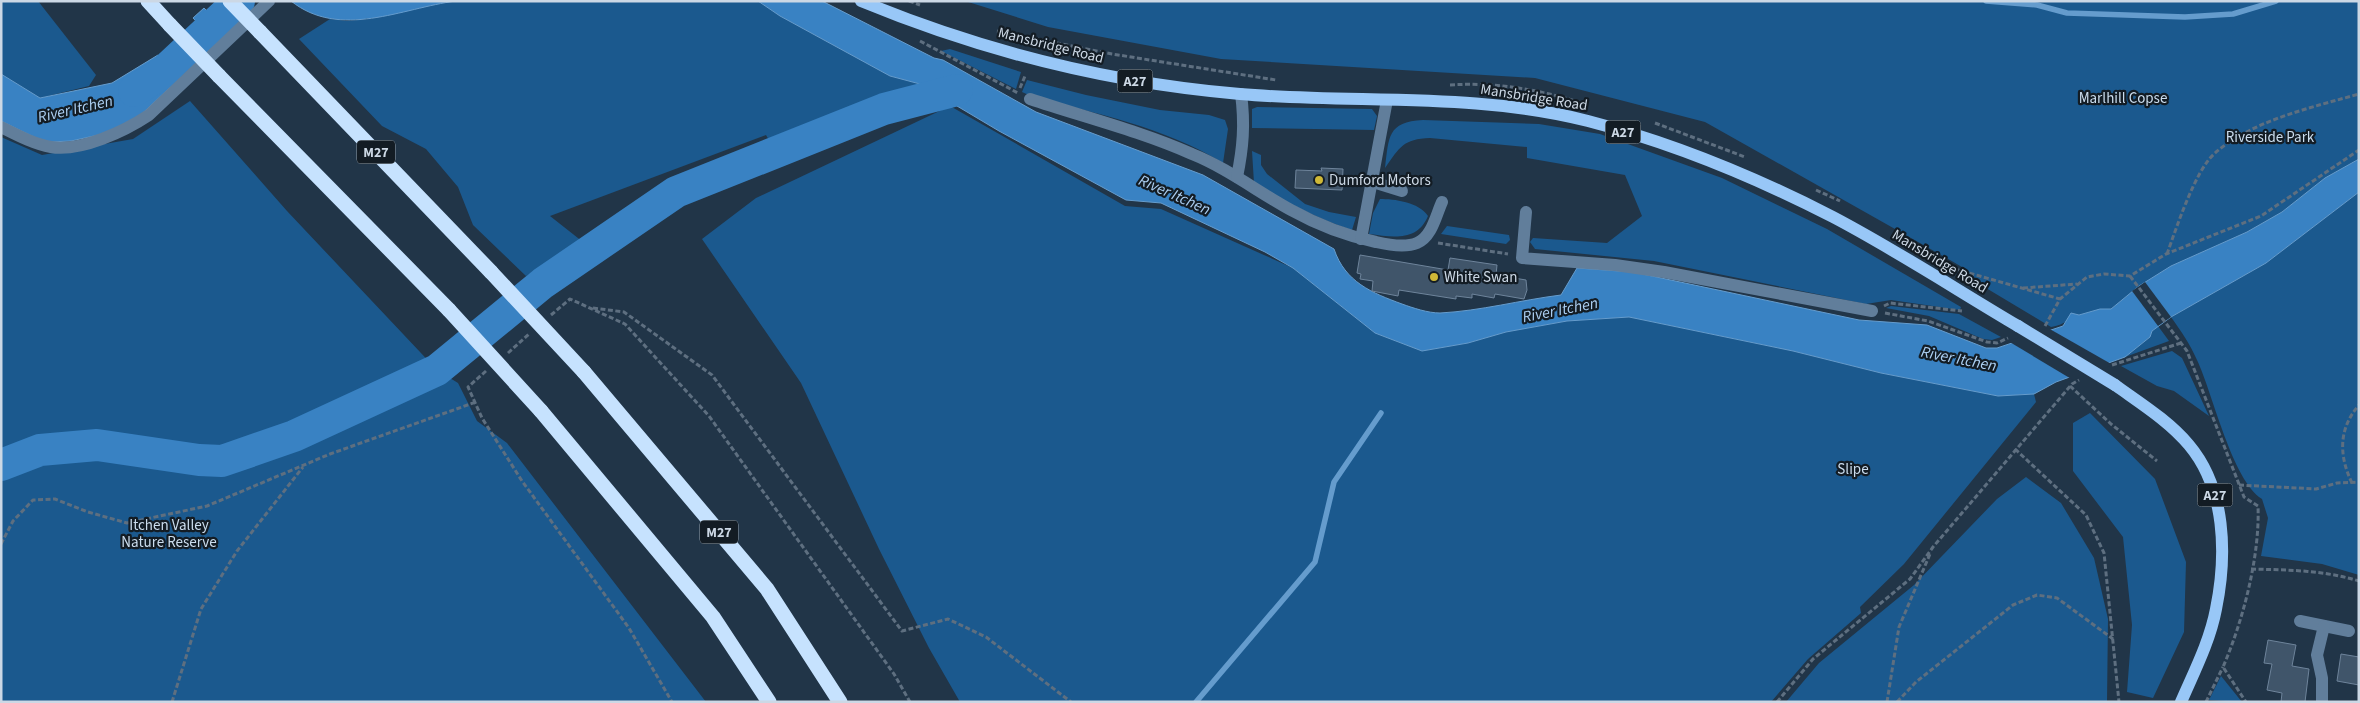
<svg xmlns="http://www.w3.org/2000/svg" width="2360" height="703" font-family="'Source Sans 3',sans-serif">
<rect width="100%" height="100%" fill="#213548"/>
<!-- green -->
<g fill="#1b598e">
<polygon points="1,1 38,1 96,75 89,86 40,98 1,74"/>
<polygon points="456,1 758,1 780,16 890,76 920,84 921,87 900,92 773,147 766,135 550,216 583,242 526,276 473,225 458,187 426,149 382,126 299,39 330,19 347,21 369,19 431,4"/>
<path d="M 965,1 L 2359,1 L 2359,159 L 2325,178 L 2282,212 L 2247,232 L 2171,266 L 2139,286 L 2111,309 C 2101,309 2090,312 2080,315 C 2069,318 2065,325 2051,327 L 1971,279 L 1967,270 L 1950,260 L 1705,122 L 1535,78 L 1221,59 L 1048,27 Z"/>
<polygon points="950,49 1021,72 1016,89 941,51"/>
<path d="M 1027,80 L 1086,95 L 1160,110 L 1209,115 L 1225,120 L 1228,129 L 1223,163 C 1165,127 1096,114 1031,96 L 1022,92 Z"/>
<polygon points="190,101 287,211 437,370 458,383 477,421 507,443 706,702 1,702 1,137 42,155 133,139"/>
<polygon points="950,106 1125,206 1161,209 1293,268 1375,333 1422,351 1468,343 1506,332 1567,321 1629,317 1793,351 1881,373 1998,396 2034,394 2036,402 1904,564 1860,607 1861,613 1808,659 1771,702 960,702 929,648 879,549 801,383 702,239 756,198"/>
<polygon points="1257,107 1372,109 1377,116 1374,130 1252,128 1252,109"/>
<path d="M 1423,120 L 1539,124 L 1600,134 L 1722,178 L 1827,229 L 1961,307 L 1960,310 L 1891,300 L 1866,304 L 1654,261 L 1535,249 L 1530,242 L 1533,238 L 1607,243 L 1642,216 L 1625,175 L 1527,158 L 1527,147 L 1430,138 C 1403,139 1400,147 1385,168 C 1389,137 1387,122 1423,120 Z"/>
<path d="M 1252,151 L 1261,155 L 1261,165 L 1267,174 L 1305,204 L 1329,212 L 1356,217 L 1352,230 C 1317,219 1286,202 1254,183 Z"/>
<path d="M 2359,192 L 2359,575 L 2322,564 L 2261,556 L 2268,518 L 2262,499 C 2232,480 2213,394 2197,360 C 2190,344 2181,331 2171,317 L 2266,263 Z"/>
<path d="M 1380,199 C 1394,199 1419,202 1428,216 C 1417,242 1393,237 1369,234 L 1373,213 Z"/>
<polygon points="1447,226 1509,235 1510,240 1506,244 1441,234"/>
<polygon points="1891,306 1959,314 2001,337 1992,340 1983,339 1929,316 1886,308"/>
<polygon points="2158,326 2169,341 2125,357 2150,337 2152,331"/>
<polygon points="2172,351 2182,358 2209,416 2174,391 2157,386 2121,366"/>
<polygon points="2090,413 2155,479 2186,562 2184,632 2153,698 2127,692 2132,625 2123,537 2073,471 2073,423"/>
<polygon points="2026,477 2061,503 2094,558 2108,619 2107,702 1786,702 1819,663 1914,585 1997,499"/>
<polygon points="2221,676 2242,702 2209,700"/>
</g>
<!-- water -->
<g fill="#3982c3" stroke="#659ccd">
<path d="M 291,1 L 456,1 C 402,8 340,40 291,1 Z"/>
<path d="M 758,1 L 822,1 L 934,58 L 943,60 L 1036,112 L 1203,175 L 1334,249 C 1345,282 1372,293 1402,304 C 1413,308 1428,313 1440,313 C 1480,311 1521,300 1561,295 L 1577,268 L 1633,272 L 1859,320 L 1927,325 L 1986,348 L 1997,348 L 2063,326 L 2071,313 L 2079,315 L 2100,309 L 2111,309 L 2139,286 L 2171,266 L 2247,232 L 2282,212 L 2325,178 L 2359,159 L 2359,192 L 2266,263 L 2171,317 L 2152,331 L 2150,337 L 2125,357 L 2056,382 L 2034,394 L 1998,396 L 1881,373 L 1793,351 L 1629,317 L 1567,321 L 1506,332 L 1468,343 L 1422,351 L 1375,333 L 1293,268 L 1265,252 L 1161,203 L 1126,200 L 999,131 L 920,84 L 890,76 L 780,16 Z"/>
<polygon points="204,8 227,32 216,42 193,18"/>
<polygon points="158,55 181,77 130,125 103,134 71,141 49,142 36,138 1,121 1,74 40,98 112,83"/>
</g>
<!-- pier -->
<g fill="#213548">
<polygon points="2145,282 2171,317 2158,326 2132,291"/>
<polygon points="2048,328 2113,365 2073,380 2008,341"/>
</g>
<g fill="none" stroke-linecap="round" stroke-linejoin="round">
<!-- stream -->
<g stroke="#659ccd" stroke-width="5.5">
<polyline points="1986,1 2037,5 2067,13 2185,17 2233,14 2276,1"/>
<polyline points="1196,702 1315,562 1334,482 1381,413"/>
</g>
<!-- river -->
<g stroke="#3982c3" stroke-width="32">
<polyline points="134,91 161,74 239,1"/>
<polyline points="1,465 40,450 97,445 199,460 222,461 294,436 437,370 543,283 676,192 884,109 957,90"/>
</g>
</g>
<!-- building -->
<g fill="#40556a" stroke="#6e849b">
<polygon points="1321,168 1343,169 1342,190 1295,188 1296,170 1322,171"/>
<polygon points="1360,255 1448,270 1450,258 1497,265 1496,275 1526,280 1527,290 1524,299 1495,294 1494,298 1472,294 1472,298 1456,296 1456,299 1399,290 1398,296 1372,291 1373,281 1360,279 1361,274 1357,273"/>
<polygon points="2268,640 2296,645 2292,666 2309,669 2305,702 2281,702 2282,693 2267,690 2272,664 2264,663"/>
<polygon points="2341,654 2359,657 2359,685 2337,681"/>
</g>
<g fill="none" stroke-linecap="round" stroke-linejoin="round">
<!-- path -->
<g stroke="#5e6f80" stroke-width="3" stroke-dasharray="5 2.5" stroke-linecap="butt">
<polyline points="909,1 920,5"/>
<polyline points="997,31 1112,54 1276,80"/>
<polyline points="920,41 1018,93"/>
<path d="M 1450,85 C 1494,82 1536,89 1579,102"/>
<polyline points="1020,88 1025,76"/>
<polyline points="1655,123 1745,157"/>
<polyline points="1816,190 1840,201"/>
<polyline points="1438,243 1508,254"/>
<path d="M 2167,254 C 2176,229 2195,171 2214,154 C 2250,121 2313,107 2359,94"/>
<polyline points="1955,269 2060,299"/>
<path d="M 2130,276 L 2187,351 L 2244,497 L 2258,506 C 2260,556 2243,621 2223,667 L 2246,702"/>
<polyline points="2023,288 2077,284"/>
<polyline points="1884,306 1890,303 1962,311"/>
<polyline points="593,308 624,312 712,375 902,631 948,619 986,637 1071,702"/>
<polyline points="1885,313 1928,321 1987,342 1997,343 2008,338"/>
<polyline points="551,315 570,299 625,324 709,416 894,674 910,702"/>
<polyline points="2045,326 2060,299 2087,277 2104,274 2130,276 2166,254 2261,216 2359,150"/>
<polyline points="508,353 529,334"/>
<polyline points="2112,365 2181,343"/>
<polyline points="486,371 468,387 482,418 522,481 629,628 672,702"/>
<polyline points="2070,386 2111,424 2157,461"/>
<polyline points="2015,449 2086,515 2104,553 2119,702"/>
<path d="M 2352,483 C 2339,456 2338,429 2359,405"/>
<polyline points="2239,485 2316,489 2337,483 2359,482"/>
<polyline points="1,544 13,521 33,500 55,499 88,512 127,523 207,506 330,454 476,402"/>
<path d="M 2251,569 C 2288,570 2323,570 2359,581"/>
<polyline points="172,702 201,609 237,551 303,467"/>
<polyline points="1777,702 1813,659 1910,579 1933,547 2072,384 2079,380"/>
<polyline points="1887,702 1899,627 1930,554"/>
<polyline points="1897,702 1916,682 2013,605 2037,595 2057,598 2113,639"/>
<polyline points="2206,702 2223,667"/>
</g>
<!-- minor -->
<g stroke="#617e9b" stroke-width="12">
<path d="M 1030,99 C 1084,117 1140,131 1192,154 C 1227,168 1258,192 1291,210 C 1318,225 1347,236 1376,242 C 1389,245 1405,248 1417,243 C 1432,237 1436,215 1442,202"/>
<path d="M 1,127 C 17,135 34,144 51,147 C 81,152 125,131 149,115 L 269,1"/>
<path d="M 1237,177 C 1243,148 1245,124 1241,94"/>
<polyline points="1373,182 1402,191"/>
<polyline points="1526,212 1522,258 1615,265 1664,272 1872,311"/>
<polyline points="1361,239 1387,100"/>
<polyline points="2300,621 2349,631"/>
<polyline points="2322,702 2322,678 2317,655 2324,626"/>
</g>
<!-- major -->
<g stroke="#98c7f7" stroke-width="12">
<path d="M 861,1 C 982,51 1110,83 1240,94 C 1356,104 1475,92 1588,121 C 1673,143 1755,177 1833,217 C 1896,250 1957,290 2018,326"/>
<path d="M 2115,385 C 2140,403 2169,421 2189,445 C 2226,489 2227,555 2216,609 C 2210,641 2194,672 2181,702"/>
</g>
<!-- highway -->
<g stroke="#c6e2fe" stroke-width="15">
<polyline points="148,1 170,25"/>
<polyline points="260,32 491,272"/>
<polyline points="219,76 449,310"/>
<polyline points="584,372 767,589 840,702"/>
<polyline points="541,411 713,617 769,702"/>
</g>
<!-- major-bridge -->
<polyline stroke="#98c7f7" stroke-width="12" points="2018,326 2115,385"/>
<!-- highway-bridge -->
<g stroke="#c6e2fe" stroke-width="15">
<polyline points="230,1 260,32"/>
<polyline points="170,25 219,76"/>
<polyline points="491,272 584,372"/>
<polyline points="449,310 541,411"/>
</g>
</g>
<!-- markers -->
<g fill="#cfb837" stroke="#131c24" stroke-width="2">
<circle cx="1319" cy="180" r="5"/>
<circle cx="1434" cy="277" r="5"/>
</g>
<g text-anchor="middle" stroke-width="4.5" stroke-linejoin="round" paint-order="stroke">
<!-- shield labels -->
<g fill="#131c24" stroke="#94a0ab" stroke-width="1">
<rect x="1117.5" y="69.5" width="35" height="23" rx="4"/>
<rect x="1605.5" y="120.5" width="35" height="23" rx="4"/>
<rect x="357" y="140.5" width="38" height="23" rx="4"/>
<rect x="2197.5" y="483.5" width="35" height="23" rx="4"/>
<rect x="700" y="520.5" width="38" height="23" rx="4"/>
</g>
<g font-size="14" font-weight="bold" fill="#ccd8e5">
<text x="1135" y="86">A27</text>
<text x="1623" y="137">A27</text>
<text x="376" y="157">M27</text>
<text x="2215" y="500">A27</text>
<text x="719" y="537">M27</text>
</g>
<!-- street labels -->
<g font-size="15" fill="#ccd8e5" stroke="#131c24">
<text transform="translate(1051 45) rotate(14)" y="5">Mansbridge Road</text>
<text transform="translate(1534 97) rotate(9)" y="5">Mansbridge Road</text>
<text transform="translate(1940 261) rotate(31)" y="5">Mansbridge Road</text>
</g>
<!-- park labels -->
<g font-size="15" fill="#cbddee" stroke="#131c24">
<text x="2123" y="103">Marlhill Copse</text>
<text x="2270" y="142">Riverside Park</text>
<text x="1853" y="474">Slipe</text>
<text x="169" y="530">Itchen Valley<tspan x="169" dy="17">Nature Reserve</tspan></text>
</g>
<!-- poi labels -->
<g font-size="15" fill="#ccd8e5" stroke="#131c24" text-anchor="start">
<text x="1329" y="185">Dumford Motors</text>
<text x="1444" y="282">White Swan</text>
</g>
<!-- water labels -->
<g font-size="16" font-style="italic" fill="#abcef1" stroke="#131c24">
<text transform="translate(75 108) rotate(-13)" y="6">River Itchen</text>
<text transform="translate(1175 194) rotate(24)" y="6">River Itchen</text>
<text transform="translate(1560 309) rotate(-11)" y="6">River Itchen</text>
<text transform="translate(1959 358) rotate(11)" y="6">River Itchen</text>
</g>
</g>
<!-- border -->
<rect width="2360" height="703" fill="none" stroke="#ccd8e5" stroke-width="5"/>
</svg>
